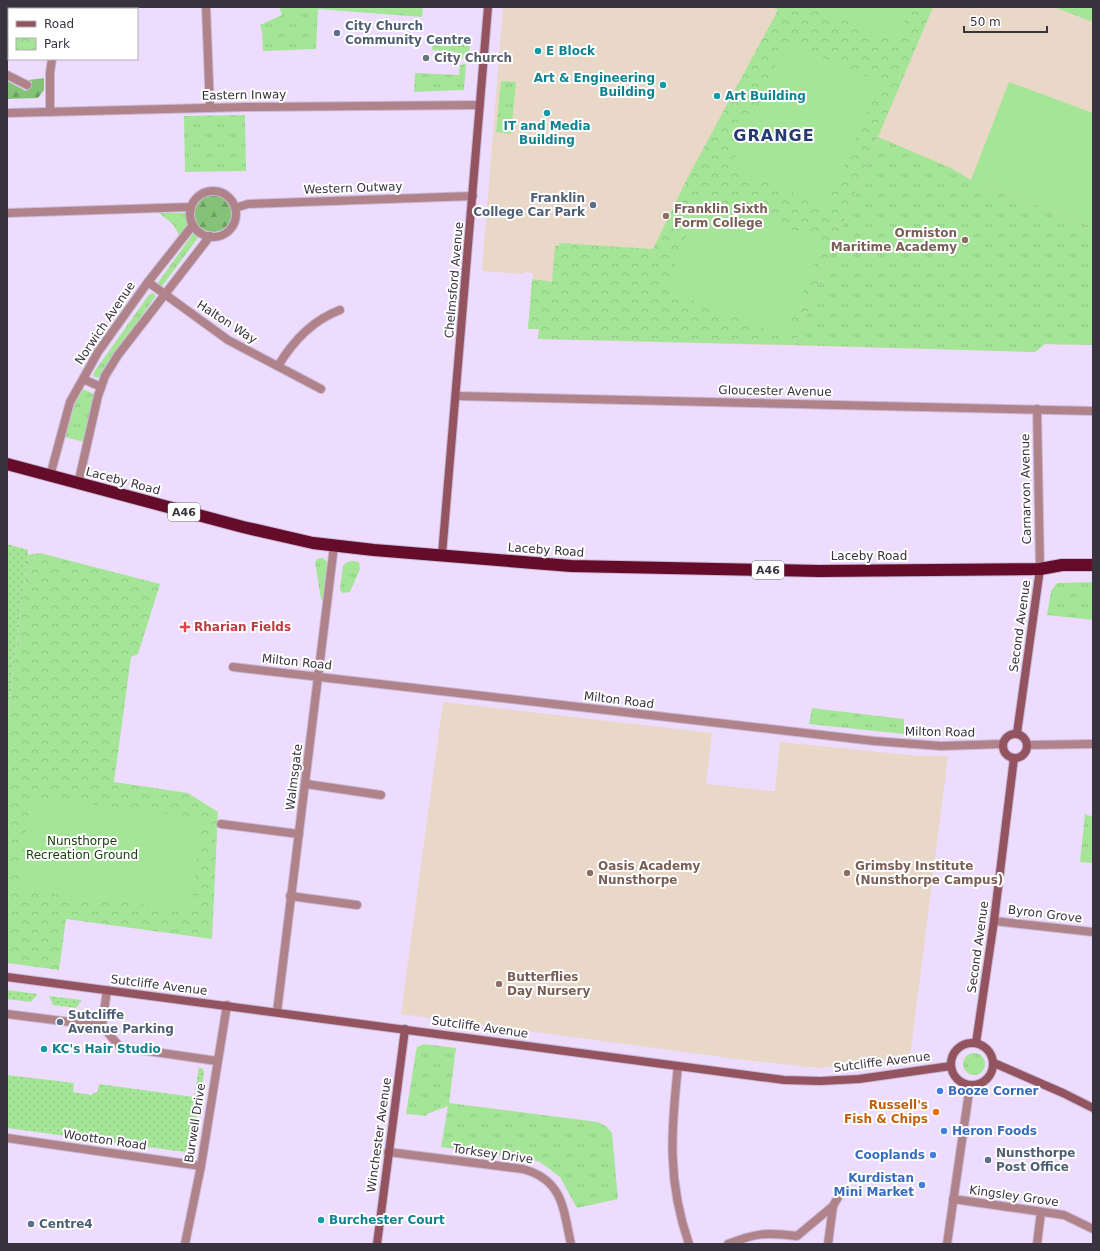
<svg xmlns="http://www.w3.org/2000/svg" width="1100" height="1251" font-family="'DejaVu Sans',sans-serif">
<defs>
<pattern id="grass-tufts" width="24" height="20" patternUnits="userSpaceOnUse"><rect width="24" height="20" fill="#a5e598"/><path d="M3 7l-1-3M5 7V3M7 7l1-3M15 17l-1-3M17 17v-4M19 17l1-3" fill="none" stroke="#8fc584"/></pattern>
<pattern id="forest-firs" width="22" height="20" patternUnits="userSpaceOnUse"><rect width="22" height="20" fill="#84c377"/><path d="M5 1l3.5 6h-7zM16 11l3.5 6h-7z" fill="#6d9f63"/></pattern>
<pattern id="park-crowns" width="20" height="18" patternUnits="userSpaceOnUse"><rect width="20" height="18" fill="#a5e598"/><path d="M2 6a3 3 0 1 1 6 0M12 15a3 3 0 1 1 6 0" fill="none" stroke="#8fc584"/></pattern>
<pattern id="garden-dots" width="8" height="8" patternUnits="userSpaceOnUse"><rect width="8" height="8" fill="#a5e598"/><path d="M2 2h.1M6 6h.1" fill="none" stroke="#8fc584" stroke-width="1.8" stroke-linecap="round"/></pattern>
</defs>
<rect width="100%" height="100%" fill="#eedcfe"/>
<!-- education -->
<g fill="#e9d7c7">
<polygon points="503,7 1093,7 1093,345 1045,344 1035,352 538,339 539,329 528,329 533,273 524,272 523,274 482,271"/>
<polygon points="443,702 712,733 706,784 770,791 775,791 780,742 919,756 948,756 910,1057 820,1068 745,1060 401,1014"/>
</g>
<!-- grass -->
<g fill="url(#grass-tufts)">
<polygon points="279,7 423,7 422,17 318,9 316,49 263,51 262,32 260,25 282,15"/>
<polygon points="1054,7 1093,7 1093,22"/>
<polygon points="441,37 470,40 469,59 457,58 457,52 432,50 433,42"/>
<polygon points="466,64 464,90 414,92 415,73 459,75 460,65"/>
<polygon points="501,81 516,82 511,134 496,132"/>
<polygon points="245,115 246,171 185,172 184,116"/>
<polygon points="878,137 951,168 971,180 1093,227 1093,345 1045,344 1035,352 794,345"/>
<path d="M 159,213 L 187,213 C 193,222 184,230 179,237 C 178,227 167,219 159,213 Z"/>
<polygon points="194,232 200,235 163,285 160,288 157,286 157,284"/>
<polygon points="152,293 155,294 155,297 100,376 98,378 93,376 94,372 148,296"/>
<polygon points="83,389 94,394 84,442 65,437 75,403"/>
<polygon points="323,558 329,564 324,602 321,599 315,562 317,559"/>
<polygon points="353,561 359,562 360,569 350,592 342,593 340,589 343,566 347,562"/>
<polygon points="1093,582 1093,620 1047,615 1051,591 1057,583"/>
<polygon points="812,708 904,719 904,734 809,724"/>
<polygon points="1085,814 1093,817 1093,863 1080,862"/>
<polygon points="424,1044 456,1048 449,1103 598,1122 607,1127 612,1133 618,1199 577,1208 560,1177 540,1162 526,1158 441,1147 448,1106 427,1114 427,1116 406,1114 416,1051 417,1047"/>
<circle cx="974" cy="1064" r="11"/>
</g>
<!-- forest -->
<g fill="url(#forest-firs)">
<polygon points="44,78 44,90 38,98 7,99 7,81 26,91 32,82 28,80"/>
<circle cx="213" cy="213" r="19"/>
</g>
<!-- park -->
<g fill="url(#park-crowns)">
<polygon points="773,7 933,7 878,137 794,345 538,339 539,329 528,329 532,279 552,282 555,246 559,246 560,243 653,249 688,177 778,10"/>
<polygon points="40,553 160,584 138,654 131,657 114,782 188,793 218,812 212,939 66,919 59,970 7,963 7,722 28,555"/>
</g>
<!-- garden -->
<g fill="url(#garden-dots)">
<polygon points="7,544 28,550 28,555 7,722"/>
<polygon points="7,990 38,994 31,1002 7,999"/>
<polygon points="49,996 82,1000 76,1008 53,1005"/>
<polygon points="199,1067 203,1069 204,1073 192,1145 185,1152 7,1128 7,1075 74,1083 73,1092 91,1095 98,1091 99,1084 194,1097"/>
</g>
<!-- pitch -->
<g fill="#a5e598">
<polygon points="812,7 910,7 896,42"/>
<polygon points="786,42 880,82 826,207 732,167"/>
<polygon points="1009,82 1093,113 1093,227 971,180"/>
<polygon points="703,194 823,242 785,337 665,289"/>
<polygon points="30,797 202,818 191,910 19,890"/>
</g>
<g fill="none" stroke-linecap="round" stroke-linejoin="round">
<!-- street casing -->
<g stroke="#cabad8" stroke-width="10">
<g id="street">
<polyline points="206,7 210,108"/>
<polyline points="76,9 76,7"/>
<polyline points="7,75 27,85"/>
<polyline points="50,111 50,73 52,59"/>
<polyline points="7,113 246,107 480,105"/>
<circle cx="213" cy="214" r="23"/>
<polyline points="235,208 248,204 473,196"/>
<polyline points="7,213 191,207"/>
<polyline points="148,282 228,340 321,389"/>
<path d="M 278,366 C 293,341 313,320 340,310"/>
<polyline points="83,379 101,387"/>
<polyline points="456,396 1093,411"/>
<polyline points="1037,409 1040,569"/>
<polyline points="50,476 70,402 83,379 98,352 148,282 193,225"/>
<polyline points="78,484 98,396 105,376 118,355 210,236"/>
<polyline points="233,667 874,741 941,746 1002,744"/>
<polyline points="1028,745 1093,744"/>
<polyline points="306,784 381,795"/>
<polyline points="221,824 299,834"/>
<polyline points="290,896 357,905"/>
<polyline points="994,921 1093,932"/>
<polyline points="277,1012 334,546"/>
<polyline points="7,1014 102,1026 120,1047 217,1061"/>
<polyline points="102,1026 107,990"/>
<path d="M 678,1066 C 671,1131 667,1181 689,1244"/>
<polyline points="7,1138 201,1166"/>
<path d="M 388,1152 L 523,1169 C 563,1180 563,1208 571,1244"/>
<polyline points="953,1199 1064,1215 1093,1229"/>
<polyline points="185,1244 201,1166 227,1005"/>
<path d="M 728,1244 C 756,1233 767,1232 797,1236 L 833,1206 L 841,1192"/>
<polyline points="828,1244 833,1206"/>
<polyline points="947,1244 970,1085"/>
<polyline points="1037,1244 1041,1212"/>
</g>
</g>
<!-- secondary casing -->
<g stroke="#cabad8" stroke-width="10">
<g id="secondary">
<polyline points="442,555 488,7"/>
<polyline points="1017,733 1040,569"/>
<circle cx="1015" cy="746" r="12"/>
<polyline points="7,977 784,1080 820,1081 859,1079 951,1066"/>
<polyline points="976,1043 994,921 1014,758"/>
<circle cx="972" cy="1064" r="21"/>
<polyline points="994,1063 1063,1093 1093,1108"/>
<polyline points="377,1244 405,1029"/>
</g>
</g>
<!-- highway casing -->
<g stroke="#cabad8" stroke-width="14">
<polyline id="highway" points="7,464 243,527 313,543 374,550 571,566 819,571 1040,569 1062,565 1093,565"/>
</g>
<!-- street -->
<use href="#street" stroke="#b0838b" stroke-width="8"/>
<!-- secondary -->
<use href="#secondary" stroke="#935460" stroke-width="8"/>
<!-- highway -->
<use href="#highway" stroke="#660c2b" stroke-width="12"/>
</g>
<!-- markers -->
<g fill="#5c6f8a" stroke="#fff" stroke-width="1.5">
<circle cx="337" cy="33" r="4"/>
<circle cx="593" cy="205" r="4"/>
<circle cx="60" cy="1022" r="4"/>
<circle cx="988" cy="1160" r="4"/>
<circle cx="31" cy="1224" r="4"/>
</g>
<g fill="#0f9aa8" stroke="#fff" stroke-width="1.5">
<circle cx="538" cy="51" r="4"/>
<circle cx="663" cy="85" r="4"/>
<circle cx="717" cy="96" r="4"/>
<circle cx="547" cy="113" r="4"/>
<circle cx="44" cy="1049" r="4"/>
<circle cx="321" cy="1220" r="4"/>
</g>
<circle fill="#6b7280" stroke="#fff" stroke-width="1.5" cx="426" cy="58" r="4"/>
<g fill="#8d6e63" stroke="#fff" stroke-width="1.5">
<circle cx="666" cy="216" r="4"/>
<circle cx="965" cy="240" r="4"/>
<circle cx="590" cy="873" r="4"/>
<circle cx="847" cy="873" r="4"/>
<circle cx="499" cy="984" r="4"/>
</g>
<path fill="#e0444e" stroke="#fff" stroke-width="1.5" d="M183 621h4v4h4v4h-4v4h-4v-4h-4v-4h4z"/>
<g fill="#3f7fe0" stroke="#fff" stroke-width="1.5">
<circle cx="940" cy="1091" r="4"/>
<circle cx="944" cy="1131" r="4"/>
<circle cx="933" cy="1155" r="4"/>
<circle cx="922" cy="1185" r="4"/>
</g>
<circle fill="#e8710a" stroke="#fff" stroke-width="1.5" cx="936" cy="1112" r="4"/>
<g text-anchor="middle" stroke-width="4" stroke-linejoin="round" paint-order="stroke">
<!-- shield labels -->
<g fill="#fff" stroke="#747079" stroke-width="1">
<rect x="168" y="503" width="32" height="18" rx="3"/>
<rect x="752" y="561" width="32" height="18" rx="3"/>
</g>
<g font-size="11" font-weight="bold" fill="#39323f">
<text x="184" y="516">A46</text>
<text x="768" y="574">A46</text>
</g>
<!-- service labels -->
<g font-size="12" font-weight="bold" fill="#4e5e75" stroke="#fff" text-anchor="start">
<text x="345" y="30">City Church<tspan x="345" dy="14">Community Centre</tspan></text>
<text x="585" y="202" text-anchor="end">Franklin<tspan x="585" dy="14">College Car Park</tspan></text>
<text x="68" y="1019">Sutcliffe<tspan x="68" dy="14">Avenue Parking</tspan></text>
<text x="996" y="1157">Nunsthorpe<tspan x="996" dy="14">Post Office</tspan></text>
<text x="39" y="1228">Centre4</text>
</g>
<!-- culture labels -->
<g font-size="12" font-weight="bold" fill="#0d838f" stroke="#fff" text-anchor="start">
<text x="546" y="55">E Block</text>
<text x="655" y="82" text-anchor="end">Art &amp; Engineering<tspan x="655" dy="14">Building</tspan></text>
<text x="725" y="100">Art Building</text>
<text x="547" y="130" text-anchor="middle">IT and Media<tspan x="547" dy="14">Building</tspan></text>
<text x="52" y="1053">KC's Hair Studio</text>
<text x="329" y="1224">Burchester Court</text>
</g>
<!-- worship labels -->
<g font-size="12" font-weight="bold" fill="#5b616d" stroke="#fff" text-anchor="start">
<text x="434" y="62">City Church</text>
</g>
<!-- street labels -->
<g font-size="12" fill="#39323f" stroke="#fff">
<text transform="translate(244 95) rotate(-1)" y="4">Eastern Inway</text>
<text transform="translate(353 188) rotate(-2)" y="4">Western Outway</text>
<text transform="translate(454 280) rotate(-85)" y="4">Chelmsford Avenue</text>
<text transform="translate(227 322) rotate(33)" y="4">Halton Way</text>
<text transform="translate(105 323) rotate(-56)" y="4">Norwich Avenue</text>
<text transform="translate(775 391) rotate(1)" y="4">Gloucester Avenue</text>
<text transform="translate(123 481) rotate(15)" y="4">Laceby Road</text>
<text transform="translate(1026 489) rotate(-91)" y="4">Carnarvon Avenue</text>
<text transform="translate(546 550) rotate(4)" y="4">Laceby Road</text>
<text x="869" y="560">Laceby Road</text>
<text transform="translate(1020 626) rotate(-82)" y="4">Second Avenue</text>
<text transform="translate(297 662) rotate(6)" y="4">Milton Road</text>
<text transform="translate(619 700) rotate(7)" y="4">Milton Road</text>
<text transform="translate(940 732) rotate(1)" y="4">Milton Road</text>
<text transform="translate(294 777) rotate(-83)" y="4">Walmsgate</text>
<text transform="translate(1045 914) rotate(7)" y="4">Byron Grove</text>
<text transform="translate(978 947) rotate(-82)" y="4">Second Avenue</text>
<text transform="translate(159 985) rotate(7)" y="4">Sutcliffe Avenue</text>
<text transform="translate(480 1027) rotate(8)" y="4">Sutcliffe Avenue</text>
<text transform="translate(882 1062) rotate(-7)" y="4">Sutcliffe Avenue</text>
<text transform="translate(195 1123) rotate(-81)" y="4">Burwell Drive</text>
<text transform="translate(379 1135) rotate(-82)" y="4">Winchester Avenue</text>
<text transform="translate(105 1140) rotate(8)" y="4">Wootton Road</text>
<text transform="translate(493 1154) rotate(8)" y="4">Torksey Drive</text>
<text transform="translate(1014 1196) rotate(8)" y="4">Kingsley Grove</text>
</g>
<!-- education labels -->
<g font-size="12" font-weight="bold" fill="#785e54" stroke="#fff" text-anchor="start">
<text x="674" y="213">Franklin Sixth<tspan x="674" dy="14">Form College</tspan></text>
<text x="957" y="237" text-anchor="end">Ormiston<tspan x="957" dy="14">Maritime Academy</tspan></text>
<text x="598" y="870">Oasis Academy<tspan x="598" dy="14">Nunsthorpe</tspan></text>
<text x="855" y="870">Grimsby Institute<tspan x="855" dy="14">(Nunsthorpe Campus)</tspan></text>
<text x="507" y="981">Butterflies<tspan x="507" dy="14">Day Nursery</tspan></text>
</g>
<!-- health labels -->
<g font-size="12" font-weight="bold" fill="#be3a42" stroke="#fff" text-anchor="start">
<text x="194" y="631">Rharian Fields</text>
</g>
<!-- park labels -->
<g font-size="12" fill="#18410e" stroke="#fff">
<text x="82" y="845">Nunsthorpe<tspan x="82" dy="14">Recreation Ground</tspan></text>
</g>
<!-- shop labels -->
<g font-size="12" font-weight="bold" fill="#366cbe" stroke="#fff" text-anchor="start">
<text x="948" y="1095">Booze Corner</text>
<text x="952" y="1135">Heron Foods</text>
<text x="925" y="1159" text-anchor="end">Cooplands</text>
<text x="914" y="1182" text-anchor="end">Kurdistan<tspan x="914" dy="14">Mini Market</tspan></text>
</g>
<!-- food labels -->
<g font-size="12" font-weight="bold" fill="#c56008" stroke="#fff" text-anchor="end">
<text x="928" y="1109">Russell's<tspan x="928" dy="14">Fish &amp; Chips</tspan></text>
</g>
<!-- district labels -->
<g font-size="16" font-weight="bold" letter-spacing="1" fill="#243a72" stroke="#fff">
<text x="774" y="141">GRANGE</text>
</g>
</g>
<!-- border -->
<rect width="1100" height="1251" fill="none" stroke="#39323f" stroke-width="16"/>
<!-- legend -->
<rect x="8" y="8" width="130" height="52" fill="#ffffff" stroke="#b0adb2"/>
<rect x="16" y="21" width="20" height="6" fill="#935460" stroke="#b0adb2"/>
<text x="44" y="28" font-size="12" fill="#39323f">Road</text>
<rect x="16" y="38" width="20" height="12" fill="url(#park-crowns)" stroke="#b0adb2"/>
<text x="44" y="48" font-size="12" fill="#39323f">Park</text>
<!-- scale -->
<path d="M964 26v6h83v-6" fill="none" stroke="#39323f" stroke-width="2"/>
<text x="970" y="26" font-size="12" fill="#39323f" stroke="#ffffff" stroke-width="3" paint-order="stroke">50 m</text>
</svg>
